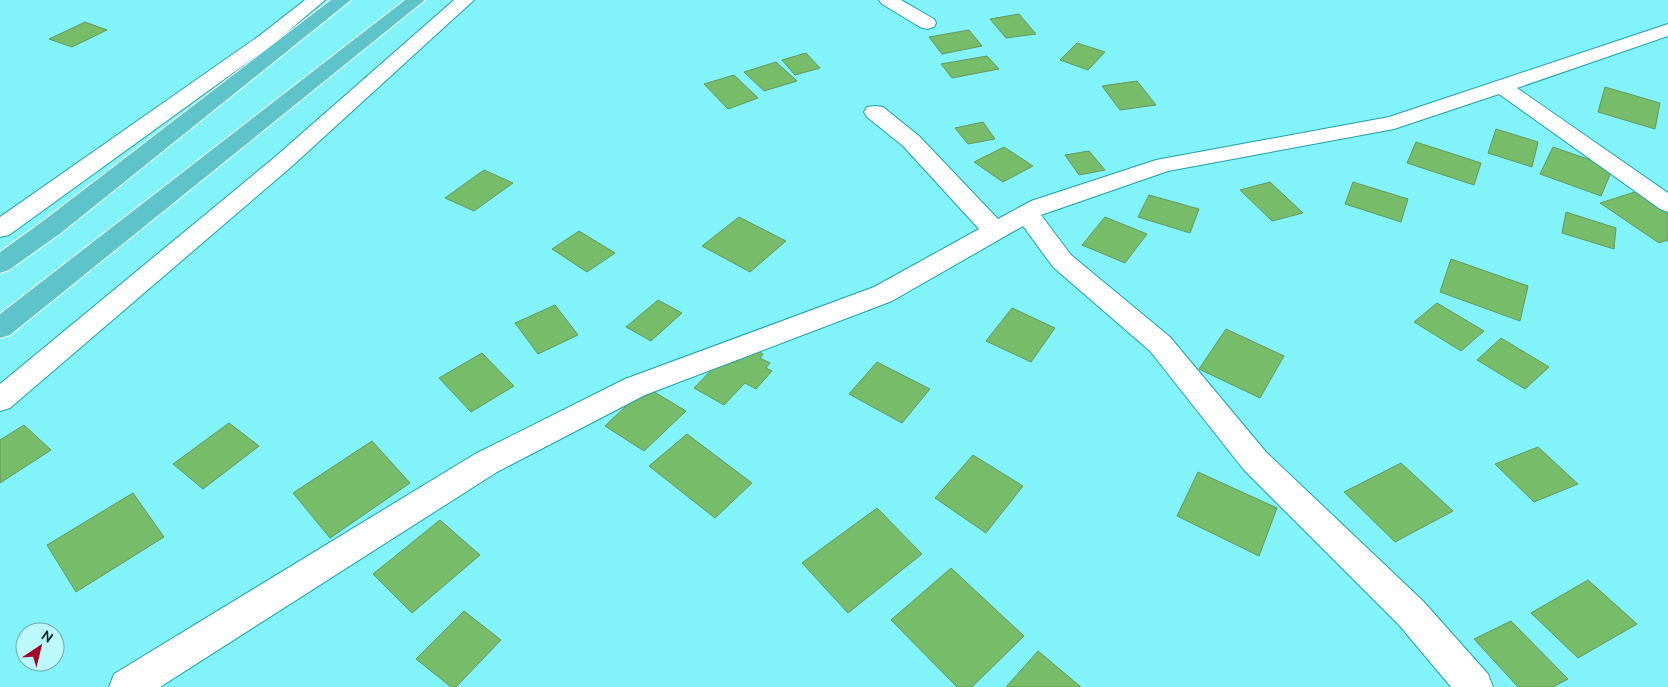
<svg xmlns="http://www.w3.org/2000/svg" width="1668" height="687" font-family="Ubuntu,sans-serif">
<rect width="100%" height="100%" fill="#83f3fa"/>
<!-- building -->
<g fill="#77bd69" stroke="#64975b">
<polygon points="1019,14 1036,34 1006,38 990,19"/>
<polygon points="85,22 107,30 72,47 49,39"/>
<polygon points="969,30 982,46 942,54 929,37"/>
<polygon points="1077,43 1105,52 1088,70 1060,60"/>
<polygon points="806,53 820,68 795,75 782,60"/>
<polygon points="987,56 999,69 952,78 941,64"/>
<polygon points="776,62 797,81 764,91 744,72"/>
<polygon points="734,75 758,98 728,109 704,84"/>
<polygon points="1137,81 1156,105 1120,110 1102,86"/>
<polygon points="1605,87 1660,103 1655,129 1598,112"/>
<polygon points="983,122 995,139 968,144 955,128"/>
<polygon points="1496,129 1538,142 1532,167 1488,153"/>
<polygon points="1416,142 1481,163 1474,185 1407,163"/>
<polygon points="1004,147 1033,166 1003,182 974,162"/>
<polygon points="1553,147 1613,168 1601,196 1540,174"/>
<polygon points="1089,151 1105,170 1079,175 1065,155"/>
<polygon points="484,170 513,183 474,211 445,198"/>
<polygon points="1270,182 1303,213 1272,221 1240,190"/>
<polygon points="1353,182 1408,199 1401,222 1345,204"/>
<polygon points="1638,191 1668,211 1668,240 1659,243 1600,203"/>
<polygon points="1149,195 1199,209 1190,233 1138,217"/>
<polygon points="1566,212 1616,228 1614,249 1562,233"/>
<polygon points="739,217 786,241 750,272 702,246"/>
<polygon points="1105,217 1147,234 1125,263 1082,245"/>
<polygon points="579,231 615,253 587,272 552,249"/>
<polygon points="1451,259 1528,286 1520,321 1440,292"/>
<polygon points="658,300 682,313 651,341 626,327"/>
<polygon points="1437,303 1484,331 1461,351 1414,322"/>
<polygon points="555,305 578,335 538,354 515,323"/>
<polygon points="1012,308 1055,328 1031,362 986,341"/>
<polygon points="1226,329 1284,356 1260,398 1199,369"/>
<polygon points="1501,338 1549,367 1525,389 1477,360"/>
<polygon points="751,347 763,354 760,358 770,363 766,368 772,371 756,389 745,383 724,405 694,388 724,357 735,363"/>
<polygon points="482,353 514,386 471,412 439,378"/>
<polygon points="877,362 930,389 902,423 849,394"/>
<polygon points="646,387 686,411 644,451 605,426"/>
<polygon points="229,423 259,446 203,489 173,464"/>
<polygon points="24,425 51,450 0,483 0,440"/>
<polygon points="687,434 752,483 715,518 649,466"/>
<polygon points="372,441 410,483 330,538 293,493"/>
<polygon points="1538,447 1578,484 1534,502 1495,464"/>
<polygon points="973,455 1023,486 986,533 935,498"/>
<polygon points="1401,463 1453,511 1395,542 1344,492"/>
<polygon points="1198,472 1277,508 1259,556 1177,516"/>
<polygon points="133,493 164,537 76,592 47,545"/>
<polygon points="877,508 922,554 848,613 802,563"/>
<polygon points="440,520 480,555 412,613 373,574"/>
<polygon points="951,568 1024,636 972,687 957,687 891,620"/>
<polygon points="1588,580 1637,624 1578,658 1531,613"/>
<polygon points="464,611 501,640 456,687 451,687 416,659"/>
<polygon points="1511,621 1568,679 1553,687 1518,687 1474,639"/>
<polygon points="1038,651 1081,687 1006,687"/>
</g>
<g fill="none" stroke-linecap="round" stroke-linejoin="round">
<!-- minor casing -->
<g stroke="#1f9fa6" stroke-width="2">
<g id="minor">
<polygon points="879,0 901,0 934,19 936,23 934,27 927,29 920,27 882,4"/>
<polygon points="1668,24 1668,36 1517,88 1668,193 1668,212 1660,209 1499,94 1394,129 1168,171 1041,215 1071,255 1170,337 1266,452 1423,601 1488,674 1493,687 1451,687 1399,625 1244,470 1150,351 1053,267 1023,226 892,301 645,395 497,472 160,687 109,687 114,674 475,454 625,379 874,287 979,229 903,146 867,117 864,112 867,107 875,106 883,107 919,136 998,219 1031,201 1156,160 1389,117"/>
</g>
</g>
<!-- tertiary casing -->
<g stroke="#1f9fa6" stroke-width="2">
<g id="tertiary">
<polygon points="305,0 325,0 273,44 9,235 0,237 0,217 259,36"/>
<polygon points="454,0 474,0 291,167 10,408 0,411 0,384 275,157"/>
</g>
</g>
<!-- trunk casing -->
<g stroke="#fff" stroke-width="2">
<g id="trunk">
<polygon points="331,0 351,0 61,233 9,270 0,273 0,252 43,221"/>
<polygon points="405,0 425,0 10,335 0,338 0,314"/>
</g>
</g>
<!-- minor -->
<use href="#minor" fill="#fff" fill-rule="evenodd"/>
<!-- tertiary -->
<use href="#tertiary" fill="#fff" fill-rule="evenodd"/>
<!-- trunk -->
<use href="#trunk" fill="#5ec4ca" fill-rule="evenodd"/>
</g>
<!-- north arrow -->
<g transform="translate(40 647) rotate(35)"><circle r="24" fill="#bbf9fc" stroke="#72a7a9"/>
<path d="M0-4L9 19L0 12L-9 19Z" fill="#a40828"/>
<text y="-8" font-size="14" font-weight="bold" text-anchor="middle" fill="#042b2d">N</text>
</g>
</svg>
